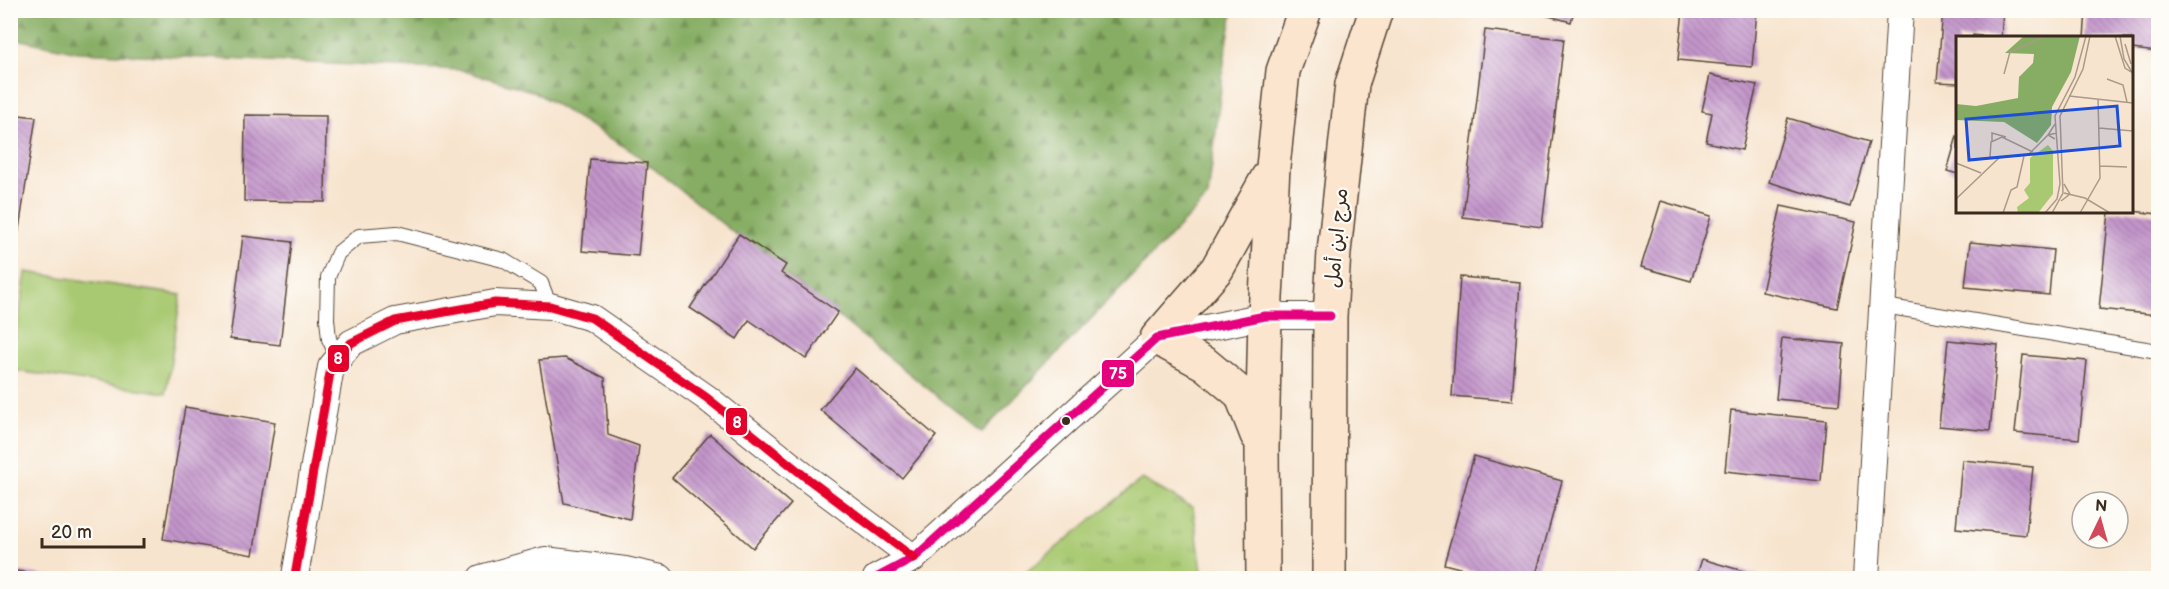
<svg xmlns="http://www.w3.org/2000/svg" width="2169" height="589" font-family="'Balsamiq Sans','Playpen Sans Arabic',sans-serif">
<defs>
<pattern id="grass-tufts" width="24" height="20" patternUnits="userSpaceOnUse" patternTransform="scale(1.5)"><rect width="24" height="20" fill="#a8c971"/><path d="M3 7l-1-3M5 7V3M7 7l1-3M15 17l-1-3M17 17v-4M19 17l1-3" fill="none" stroke="#8aa35c"/></pattern>
<pattern id="forest-firs" width="22" height="20" patternUnits="userSpaceOnUse" patternTransform="scale(1.5)"><rect width="22" height="20" fill="#86ad63"/><path d="M5 1l3.5 6h-7zM16 11l3.5 6h-7z" fill="#6f8d51"/></pattern>
<pattern id="building-back-hatch" width="6" height="6" patternUnits="userSpaceOnUse" patternTransform="scale(1.5)"><rect width="6" height="6" fill="#c395cb"/><path d="M-1 5l2 2M0 0l6 6M5-1l2 2" fill="none" stroke="#a07aa4"/></pattern>
</defs>
<rect width="100%" height="100%" fill="#fdfcf7"/>
<filter id="ink" filterUnits="userSpaceOnUse"><feTurbulence type="fractalNoise" baseFrequency=".0167" numOctaves="2"/><feDisplacementMap in="SourceGraphic" scale="12" xChannelSelector="R" yChannelSelector="G"/><feConvolveMatrix kernelMatrix="1 2 1 2 8 2 1 2 1" color-interpolation-filters="sRGB"/></filter>
<filter id="wash" filterUnits="userSpaceOnUse"><feTurbulence type="fractalNoise" baseFrequency=".008" numOctaves="4" result="noise"/><feDisplacementMap in="SourceGraphic" scale="24" xChannelSelector="R" yChannelSelector="G"/><feGaussianBlur stdDeviation="1.35" result="paint"/><feColorMatrix in="noise" values="0 0 0 0 0 0 0 0 0 0 0 0 0 0 0 0 0 1.4 0 .05"/><feComposite in="paint" operator="in"/></filter>
<g filter="url(#wash)">
<rect width="100%" height="100%" fill="#f7e4ce"/>
<!-- grass -->
<polygon fill="url(#grass-tufts)" stroke="#727a48" stroke-width="1.5" points="1142,479 1193,508 1203,578 1019,578"/>
<!-- forest -->
<polygon fill="url(#forest-firs)" stroke="#606c40" stroke-width="1.5" points="11,10 1233,11 1225,55 1208,197 982,432 633,152 535,92 461,70 78,52 11,38"/>
<!-- pitch -->
<polygon fill="#a8c971" stroke="#727a48" stroke-width="1.5" points="26,272 181,295 166,393 11,370"/>
<g id="blocks">
<!-- building -->
<g fill="url(#building-back-hatch)">
<polygon points="1527,10 1574,10 1571,22"/>
<polygon points="1683,10 1757,10 1752,67 1678,60"/>
<polygon points="1943,10 2003,10 2001,38 1973,35 1973,38 1958,38 1958,83 1937,82"/>
<polygon points="2086,10 2158,10 2158,52 2132,49 2132,38 2084,38"/>
<polygon points="1485,30 1564,39 1542,227 1463,217"/>
<polygon points="1710,75 1757,85 1742,150 1706,142 1712,113 1702,111"/>
<polygon points="10,114 36,117 13,269 10,269"/>
<polygon points="245,115 326,116 325,202 244,201"/>
<polygon points="1788,118 1869,142 1850,207 1769,182"/>
<polygon points="1957,136 1958,137 1958,174 1947,171"/>
<polygon points="590,159 647,163 638,256 582,251"/>
<polygon points="1661,201 1711,216 1691,281 1641,267"/>
<polygon points="1781,206 1856,222 1837,308 1762,292"/>
<polygon points="2132,211 2158,214 2158,315 2099,309 2109,212"/>
<polygon points="739,234 786,265 781,273 838,312 806,359 749,320 737,339 690,308"/>
<polygon points="243,236 292,242 280,345 230,339"/>
<polygon points="1970,242 2053,250 2049,295 1965,287"/>
<polygon points="1460,277 1520,282 1512,401 1452,396"/>
<polygon points="1782,338 1844,344 1839,405 1776,399"/>
<polygon points="1948,340 1998,345 1990,431 1939,426"/>
<polygon points="2023,355 2087,361 2079,439 2015,433"/>
<polygon points="565,358 605,378 608,435 639,446 630,519 564,503 539,360"/>
<polygon points="855,368 936,436 902,478 820,410"/>
<polygon points="185,407 275,422 253,555 163,539"/>
<polygon points="1731,410 1826,420 1821,481 1725,471"/>
<polygon points="710,434 791,504 753,548 672,478"/>
<polygon points="1474,456 1562,481 1535,578 1498,578 1444,564"/>
<polygon points="1962,460 2033,467 2026,535 1956,528"/>
<polygon points="1702,559 1767,578 1696,578"/>
<polygon points="10,570 54,577 54,578 10,578"/>
</g>
</g>
</g>
<g filter="url(#ink)">
<use href="#blocks" fill-opacity="0" stroke="#574638" stroke-width="1.5"/>
<g fill="none" stroke-linecap="round" stroke-linejoin="round">
<!-- lane casing -->
<g stroke="#574638" stroke-width="16">
<g id="lane">
<polyline points="1884,306 2158,351"/>
<polyline points="338,358 329,339 327,319 328,277 338,253 359,236 397,233 503,260 541,283 550,306"/>
</g>
</g>
<!-- street casing -->
<g stroke="#574638" stroke-width="28">
<g id="street">
<polyline points="295,576 331,367 351,343 395,321 495,303 550,306 592,318 707,398 808,479 914,558"/>
<polyline points="481,578 545,560 625,570 661,578"/>
<polyline points="876,578 914,558 1157,338 1265,316 1330,316"/>
<polyline points="1866,578 1900,10"/>
</g>
</g>
<!-- secondary casing -->
<g stroke="#574638" stroke-width="36">
<g id="secondary">
<polyline points="1257,435 1241,394 1205,364 1157,338 1217,269 1268,177"/>
<polyline points="1263,578 1262,448 1265,316 1273,167 1283,71 1305,10"/>
<polyline points="1329,578 1330,316 1334,252 1352,84 1376,10"/>
</g>
</g>
<!-- lane -->
<use href="#lane" stroke="#fff" stroke-width="14"/>
<!-- street -->
<use href="#street" stroke="#fff" stroke-width="26"/>
<!-- secondary -->
<use href="#secondary" stroke="#fce5cf" stroke-width="33"/>
<!-- bus-1 casing -->
<g stroke="#fdfcf7" stroke-width="14">
<polyline id="bus-1" points="876,578 914,558 1157,338 1265,316 1330,316"/>
</g>
<!-- bus-2 casing -->
<g stroke="#fdfcf7" stroke-width="14">
<polyline id="bus-2" points="295,576 331,367 351,343 395,321 495,303 550,306 592,318 707,398 808,479 914,558"/>
</g>
<!-- bus-1 -->
<use href="#bus-1" stroke="#e5007d" stroke-width="9"/>
<!-- bus-2 -->
<use href="#bus-2" stroke="#e4002b" stroke-width="9"/>
</g>
</g>
<!-- markers -->
<circle fill="#3b2a1e" stroke="#fdfcf7" stroke-width="2" cx="1066" cy="421" r="5"/>
<g text-anchor="middle" stroke-width="4.5" stroke-linejoin="round" paint-order="stroke">
<!-- street labels -->
<g font-size="20" fill="#3b2a1e" stroke="#fdfcf7">
<text transform="translate(1336 238) rotate(-85)" y="7">مرج ابن أمل</text>
</g>
</g>
<!-- overview -->
<g transform="translate(1956 36)">
<rect width="177" height="177" fill="#f7e4ce"/>
<path d="M 92,109 L 97,115 L 97,158 L 82,177 L 62,177 L 61,171 L 73,162 L 68,154 L 74,147 L 74,122 Z" fill="#a8c971"/>
<path d="M 68,0 L 124,0 L 115,36 L 96,71 L 95,89 L 81,107 L 48,86 L 0,84 L 0,68 L 20,70 L 62,62 L 63,41 L 77,27 L 78,18 L 49,17 Z" fill="#86ad63"/>
<path fill="none" stroke="#ac9a88" stroke-width="1.5" d="M 159,0 L 169,32 L 175,36M 164,0 L 168,23 L 177,38M 169,8 L 175,28M 48,38 L 54,16 L 90,0M 151,43 L 167,49 L 171,66M 113,60 L 177,67M 99,88 L 92,99 L 99,103M 143,92 L 177,95M 36,106 L 36,97 L 50,101M 34,121 L 35,106 L 46,101 L 77,116M 0,127 L 25,137M 144,130 L 171,131M 108,157 L 129,162 L 154,177M 0,163 L 44,121 L 72,119 L 92,99 L 101,97M 105,165 L 114,158 L 108,148M 47,177 L 55,154 L 61,151 L 68,120M 89,177 L 101,163 L 104,148 L 99,80 L 119,41 L 130,0M 96,177 L 107,157 L 104,80 L 127,33 L 134,0M 124,177 L 144,142 L 142,63"/>
<path fill="#1d4ed8" fill-opacity="0.15" stroke="#1d4ed8" stroke-width="3" d="M 161,70 L 164,110 L 13,124 L 10,83 Z"/>
<rect width="177" height="177" fill="none" stroke="#3b2a1e" stroke-width="3"/>
</g>
<g stroke="#fdfcf7" stroke-width="2">
<rect x="327" y="344" width="23" height="29" rx="6" fill="#e4002b"/>
<rect x="1101" y="359" width="34" height="29" rx="6" fill="#e5007d"/>
<rect x="725" y="407" width="23" height="29" rx="6" fill="#e4002b"/>
</g>
<g font-size="16" text-anchor="middle" font-weight="bold" fill="#fff">
<text x="338" y="364">8</text>
<text x="1118" y="379">75</text>
<text x="737" y="428">8</text>
</g>
<!-- margin -->
<rect width="2169" height="589" fill="none" stroke="#fdfcf7" stroke-width="36"/>
<!-- north arrow -->
<g transform="translate(2100 520) rotate(5)"><circle r="28" fill="#fdfcf7" stroke="#afa8a0" stroke-width="1.5"/>
<path d="M0-4.5L10 22L0 15L-10 22Z" fill="#d1495b"/>
<text y="-9" font-size="16" font-weight="bold" text-anchor="middle" fill="#3b2a1e">N</text>
</g>
<!-- scale -->
<path d="M42 538v9h102v-9" fill="none" stroke="#3b2a1e" stroke-width="3"/>
<text x="51" y="538" font-size="18" fill="#3b2a1e" stroke="#fdfcf7" stroke-width="4.5" paint-order="stroke">20 m</text>
</svg>
